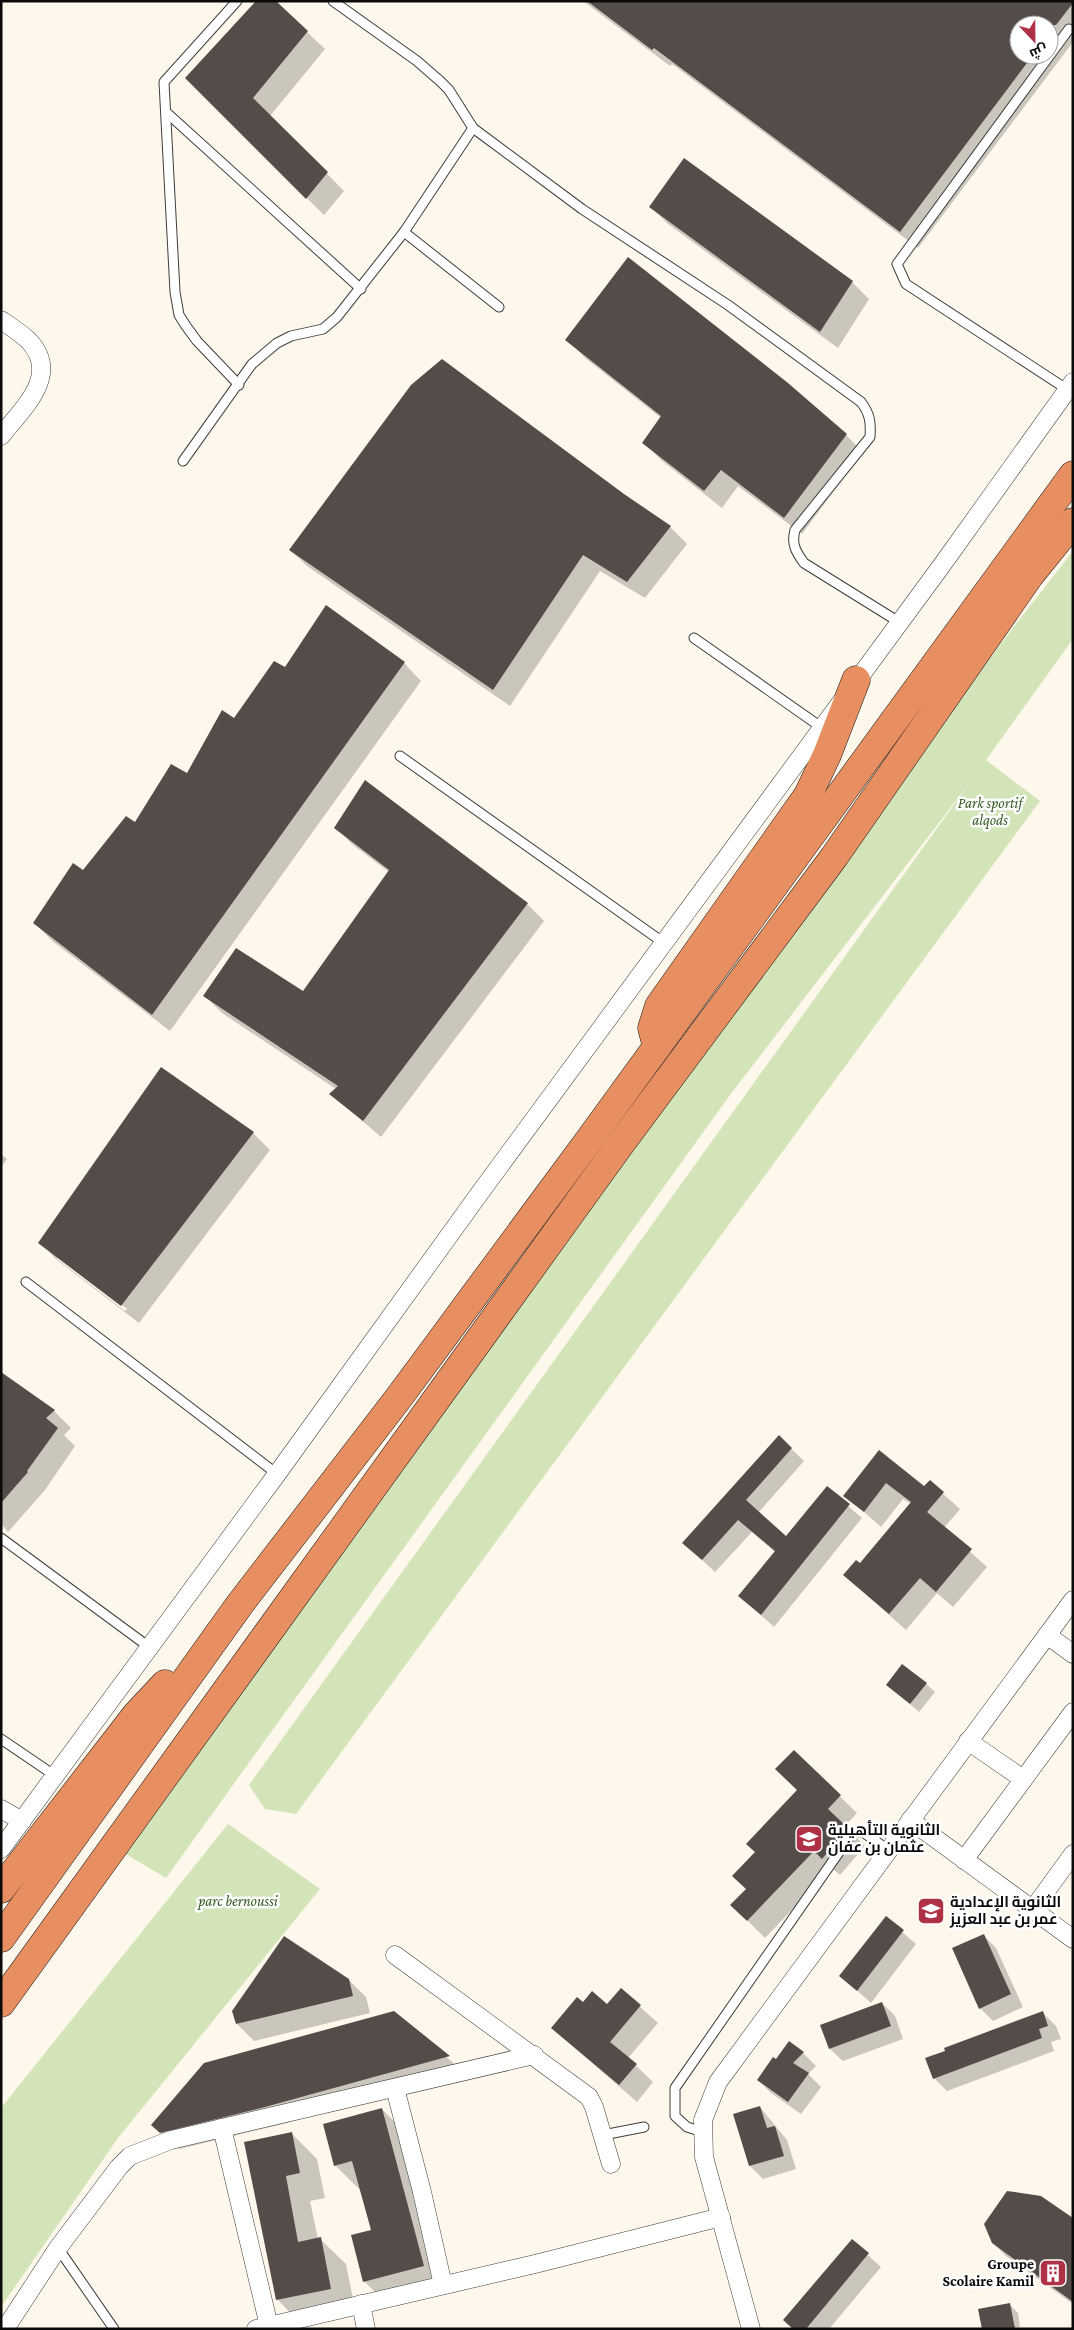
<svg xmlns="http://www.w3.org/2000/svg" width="1074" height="2330" font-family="'Crimson Pro',Cairo,serif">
<rect width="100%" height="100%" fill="#fdf8eb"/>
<!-- green -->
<g fill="#d4e4b9">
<polygon points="1073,551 1073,639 986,760 1040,801 296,1814 265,1809 249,1785 971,781 730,1095 166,1878 124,1853 693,1063 1005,638"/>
<polygon points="228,1824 320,1889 118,2138 1,2307 1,2108"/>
</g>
<!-- shadow -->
<g fill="#0003" fill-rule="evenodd">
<polygon points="274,1 325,49 270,116 344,191 324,215 186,78"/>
<path d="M 583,1 L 1073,1 L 1073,42 L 918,248 L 672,64 L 670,66 ZM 1019,25 L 1049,25 L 1049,55 L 1019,55 Z"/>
<polygon points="651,207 852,282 869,299 838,348 668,224"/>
<polygon points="567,339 846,435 863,452 802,534 738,486 722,508 661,460 644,442 661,418 584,357"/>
<polygon points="670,527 687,544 645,598 600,571 510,706 307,566 290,550"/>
<polygon points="404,663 421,681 170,1031 51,940 34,922 84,872 188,774 235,720 285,668"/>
<polygon points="335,827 527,904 544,921 381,1137 331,1094 336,1089 222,1013 205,996 303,992 389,872 353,845"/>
<path d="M 253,1133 L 270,1150 L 139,1323 L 57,1260 L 40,1242 ZM 57,1255 L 127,1309 L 125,1311 L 57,1259 Z"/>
<polygon points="1,1154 7,1159 1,1167"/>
<polygon points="1,1374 54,1411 71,1428 64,1435 75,1446 45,1490 8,1532 3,1526 1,1529"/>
<polygon points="779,1437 804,1461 758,1513 786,1538 827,1488 862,1518 774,1627 740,1596 775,1552 752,1532 715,1572 684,1543"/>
<polygon points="879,1452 925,1488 930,1482 960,1509 944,1528 987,1567 953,1607 937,1593 906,1630 844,1575 860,1565 911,1504 903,1499 881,1527 845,1495"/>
<polygon points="926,1684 935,1692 919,1712 888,1685"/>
<polygon points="794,1752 857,1813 845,1826 865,1846 840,1875 832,1868 765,1938 732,1905 747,1890 757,1852 798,1790"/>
<polygon points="886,1918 916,1944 871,2003 841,1976"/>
<polygon points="983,1935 996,1948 1023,2007 993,2021 980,2008"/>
<polygon points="349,1980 366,1997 370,2013 254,2041 237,2024"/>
<polygon points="621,1990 658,2023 628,2058 653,2082 637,2102 552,2028 608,2006"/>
<polygon points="882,2003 895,2016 903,2039 843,2061 830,2049"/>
<polygon points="394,2012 466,2074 283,2124 179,2149 153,2125"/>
<polygon points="1043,2013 1056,2026 1061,2039 1051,2042 1054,2051 947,2091 934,2078"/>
<polygon points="803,2053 816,2066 808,2074 821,2087 801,2114 771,2093 758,2080 776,2061"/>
<polygon points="760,2107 787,2140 796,2169 763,2179 750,2166 735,2114"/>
<polygon points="382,2109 407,2135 448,2291 390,2307 364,2281 372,2231 360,2190 335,2165"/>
<polygon points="292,2134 317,2159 325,2198 310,2201 318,2239 320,2239 346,2264 356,2314 302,2325 277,2299 246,2143"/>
<polygon points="1073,2220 1073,2304 1006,2256 993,2243"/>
<polygon points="852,2241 881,2267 829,2329 793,2329"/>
<polygon points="1009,2304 1018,2313 1020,2327 1009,2329"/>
</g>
<!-- building -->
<g fill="#534c49">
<polygon points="256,1 276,1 308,31 253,98 328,172 306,199 185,78"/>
<polygon points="587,1 1073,1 1073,3 1056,25 1019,25 1019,55 1033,55 900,232 654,48 652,50"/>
<polygon points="684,158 853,281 820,332 649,207"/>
<polygon points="628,257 788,383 847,434 784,518 721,470 704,491 642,443 661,416 565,340"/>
<polygon points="442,359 624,494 671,526 627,582 583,555 493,690 289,550 411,385"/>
<polygon points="326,605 405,662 152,1015 33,923 73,863 83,870 126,816 135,822 171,764 187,773 222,710 234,718 274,661 285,667"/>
<polygon points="365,780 528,903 363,1121 329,1094 338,1086 203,996 236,948 303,991 389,870 334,828"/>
<polygon points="161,1067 254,1132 121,1306 38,1243"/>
<polygon points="1,1372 55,1410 46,1418 58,1428 27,1471 28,1472 1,1503"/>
<polygon points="779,1435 792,1448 746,1500 786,1536 827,1486 850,1504 761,1615 738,1596 775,1551 738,1520 702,1560 682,1543"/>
<polygon points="879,1450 924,1486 930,1480 944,1492 927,1512 972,1549 936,1592 920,1578 889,1614 843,1575 856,1560 860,1563 911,1502 886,1483 864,1512 843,1496"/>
<polygon points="902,1664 927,1683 910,1704 886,1685"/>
<polygon points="794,1750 841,1795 828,1809 848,1828 822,1859 814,1851 747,1921 730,1905 746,1889 732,1876 755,1852 746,1844 797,1790 775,1769"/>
<polygon points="886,1916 904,1930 857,1991 839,1976"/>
<polygon points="984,1934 1011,1994 979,2009 952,1948"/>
<polygon points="284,1936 349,1979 353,1996 236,2024 232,2011"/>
<polygon points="621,1988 641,2005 610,2042 637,2064 619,2085 551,2028 577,1997 583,2002 592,1991 607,2004"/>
<polygon points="882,2002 891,2026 829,2049 820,2025"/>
<polygon points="394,2011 450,2056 265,2107 160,2133 151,2125 204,2063"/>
<polygon points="1043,2011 1048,2026 1039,2029 1042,2038 933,2079 925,2058 945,2051 944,2048"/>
<polygon points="789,2041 804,2052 793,2063 809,2073 788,2102 757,2080 773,2057 776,2059"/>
<polygon points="760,2106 767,2128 775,2126 784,2156 749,2166 733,2114"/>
<polygon points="382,2108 424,2266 363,2282 351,2235 371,2230 352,2161 334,2166 323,2124"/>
<polygon points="292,2132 300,2173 286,2176 298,2242 321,2237 331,2289 276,2300 244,2142"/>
<polygon points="1007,2191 1041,2196 1073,2218 1073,2302 992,2243 984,2224"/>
<polygon points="852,2239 869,2253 806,2329 793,2329 783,2320"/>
<polygon points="1010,2303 1015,2329 982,2329 978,2309"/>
</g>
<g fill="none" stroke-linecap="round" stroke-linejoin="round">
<!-- lane casing -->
<g stroke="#3e3e3e" stroke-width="11">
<g id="lane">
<polyline points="237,1 164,82 175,292 179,315 186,326 197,341 239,385"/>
<path d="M 333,1 L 417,61 L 440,81 L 449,90 L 473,128 L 582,209 L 728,305 L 861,402 C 870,414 871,422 870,437 L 795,530 C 791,544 796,552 804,563 L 899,622"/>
<polyline points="166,112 361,289"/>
<polyline points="404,232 499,307"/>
<polyline points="1068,390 906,284 897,264 1069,29"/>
<polyline points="183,461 252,364 277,343 291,336 323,329 337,317 404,232 473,128"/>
<polyline points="694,638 821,727"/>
<polyline points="400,756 664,943"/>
<polyline points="26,1282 277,1474"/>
<polyline points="1,1538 149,1647"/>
<polyline points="1,1739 54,1775"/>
<polyline points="703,2132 687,2127 675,2116 675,2088 853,1832 863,1832 888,1850"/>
<polyline points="603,2135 644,2127"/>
<polyline points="58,2248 114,2329"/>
</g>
</g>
<!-- street casing -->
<g stroke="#3e3e3e" stroke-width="19">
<g id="street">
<path d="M 1,320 C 10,326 21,333 29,341 C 61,375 23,408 1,436"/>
<polyline points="1047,1635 1073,1654"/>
<polyline points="968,1741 1023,1779"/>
<polyline points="1,1809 22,1821"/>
<polyline points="910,1820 1073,1939"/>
<polyline points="1,1849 277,1474 482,1190 942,565 1073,382"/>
<polyline points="964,1860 1073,1712"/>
<polyline points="1033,1909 1073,1854"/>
<polyline points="395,1955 589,2097 594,2107 611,2164"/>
<polyline points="395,2088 422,2192 443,2285"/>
<polyline points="222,2128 269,2326"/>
<polyline points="361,2304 366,2329"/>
<polyline points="5,2329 58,2248 119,2167 130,2156 171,2140 534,2055"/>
<polyline points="256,2329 535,2264 721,2217"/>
<polyline points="751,2329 704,2157 703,2120 718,2082 1073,1600"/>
</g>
</g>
<!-- highway casing -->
<g stroke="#1c1c1c" stroke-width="29">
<g id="highway">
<polyline points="657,1047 652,1028 659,1006 808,795 827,755 856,680"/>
<polyline points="1,1889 136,1715 165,1684"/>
<polyline points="1,1938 240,1604 400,1396 592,1136 1073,475"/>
<polyline points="1,2003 619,1146 834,857 1030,575 1073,522"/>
</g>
</g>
<!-- lane -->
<use href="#lane" stroke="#fff" stroke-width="9"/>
<!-- street -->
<use href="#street" stroke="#fff" stroke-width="18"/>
<!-- highway -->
<use href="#highway" stroke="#e78f60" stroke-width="28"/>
</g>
<!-- icons -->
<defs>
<g id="school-square" transform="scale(1.4375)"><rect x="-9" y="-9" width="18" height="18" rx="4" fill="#ae3145" stroke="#fff"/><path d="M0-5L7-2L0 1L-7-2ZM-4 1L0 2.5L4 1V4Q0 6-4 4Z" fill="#fff"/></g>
<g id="building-square" transform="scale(1.4375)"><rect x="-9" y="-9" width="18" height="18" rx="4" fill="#ae3145" stroke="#fff"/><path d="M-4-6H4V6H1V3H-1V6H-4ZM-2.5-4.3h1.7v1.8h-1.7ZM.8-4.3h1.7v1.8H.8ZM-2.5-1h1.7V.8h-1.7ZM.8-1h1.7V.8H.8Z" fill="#fff"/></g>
</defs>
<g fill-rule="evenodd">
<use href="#school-square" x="809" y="1839"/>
<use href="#school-square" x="931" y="1911"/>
<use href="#building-square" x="1053" y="2273"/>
</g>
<g text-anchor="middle" stroke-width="5" stroke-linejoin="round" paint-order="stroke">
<!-- park labels -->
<g font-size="15" font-style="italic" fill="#355c22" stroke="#fff">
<text x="990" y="808">Park sportif<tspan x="990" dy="17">alqods</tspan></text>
<text x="238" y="1906">parc bernoussi</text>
</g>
<!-- poi labels -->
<g font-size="15" font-weight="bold" fill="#0b0b0b" stroke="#fff" text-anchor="start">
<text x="828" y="1835">الثانوية التأهيلية<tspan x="828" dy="17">عثمان بن عفان</tspan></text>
<text x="950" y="1907">الثانوية الإعدادية<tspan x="950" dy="17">عمر بن عبد العزيز</tspan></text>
<text x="1034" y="2269" text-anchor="end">Groupe<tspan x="1034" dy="17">Scolaire Kamil</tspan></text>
</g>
</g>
<!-- border -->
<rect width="1074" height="2330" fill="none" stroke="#0b0b0b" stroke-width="5"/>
<!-- north arrow -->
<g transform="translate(1034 40) rotate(158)"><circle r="24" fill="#ffffff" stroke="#9d9d9d"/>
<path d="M0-4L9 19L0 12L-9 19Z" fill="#ae3145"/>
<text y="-8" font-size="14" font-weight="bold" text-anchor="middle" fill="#0b0b0b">ش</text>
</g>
</svg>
